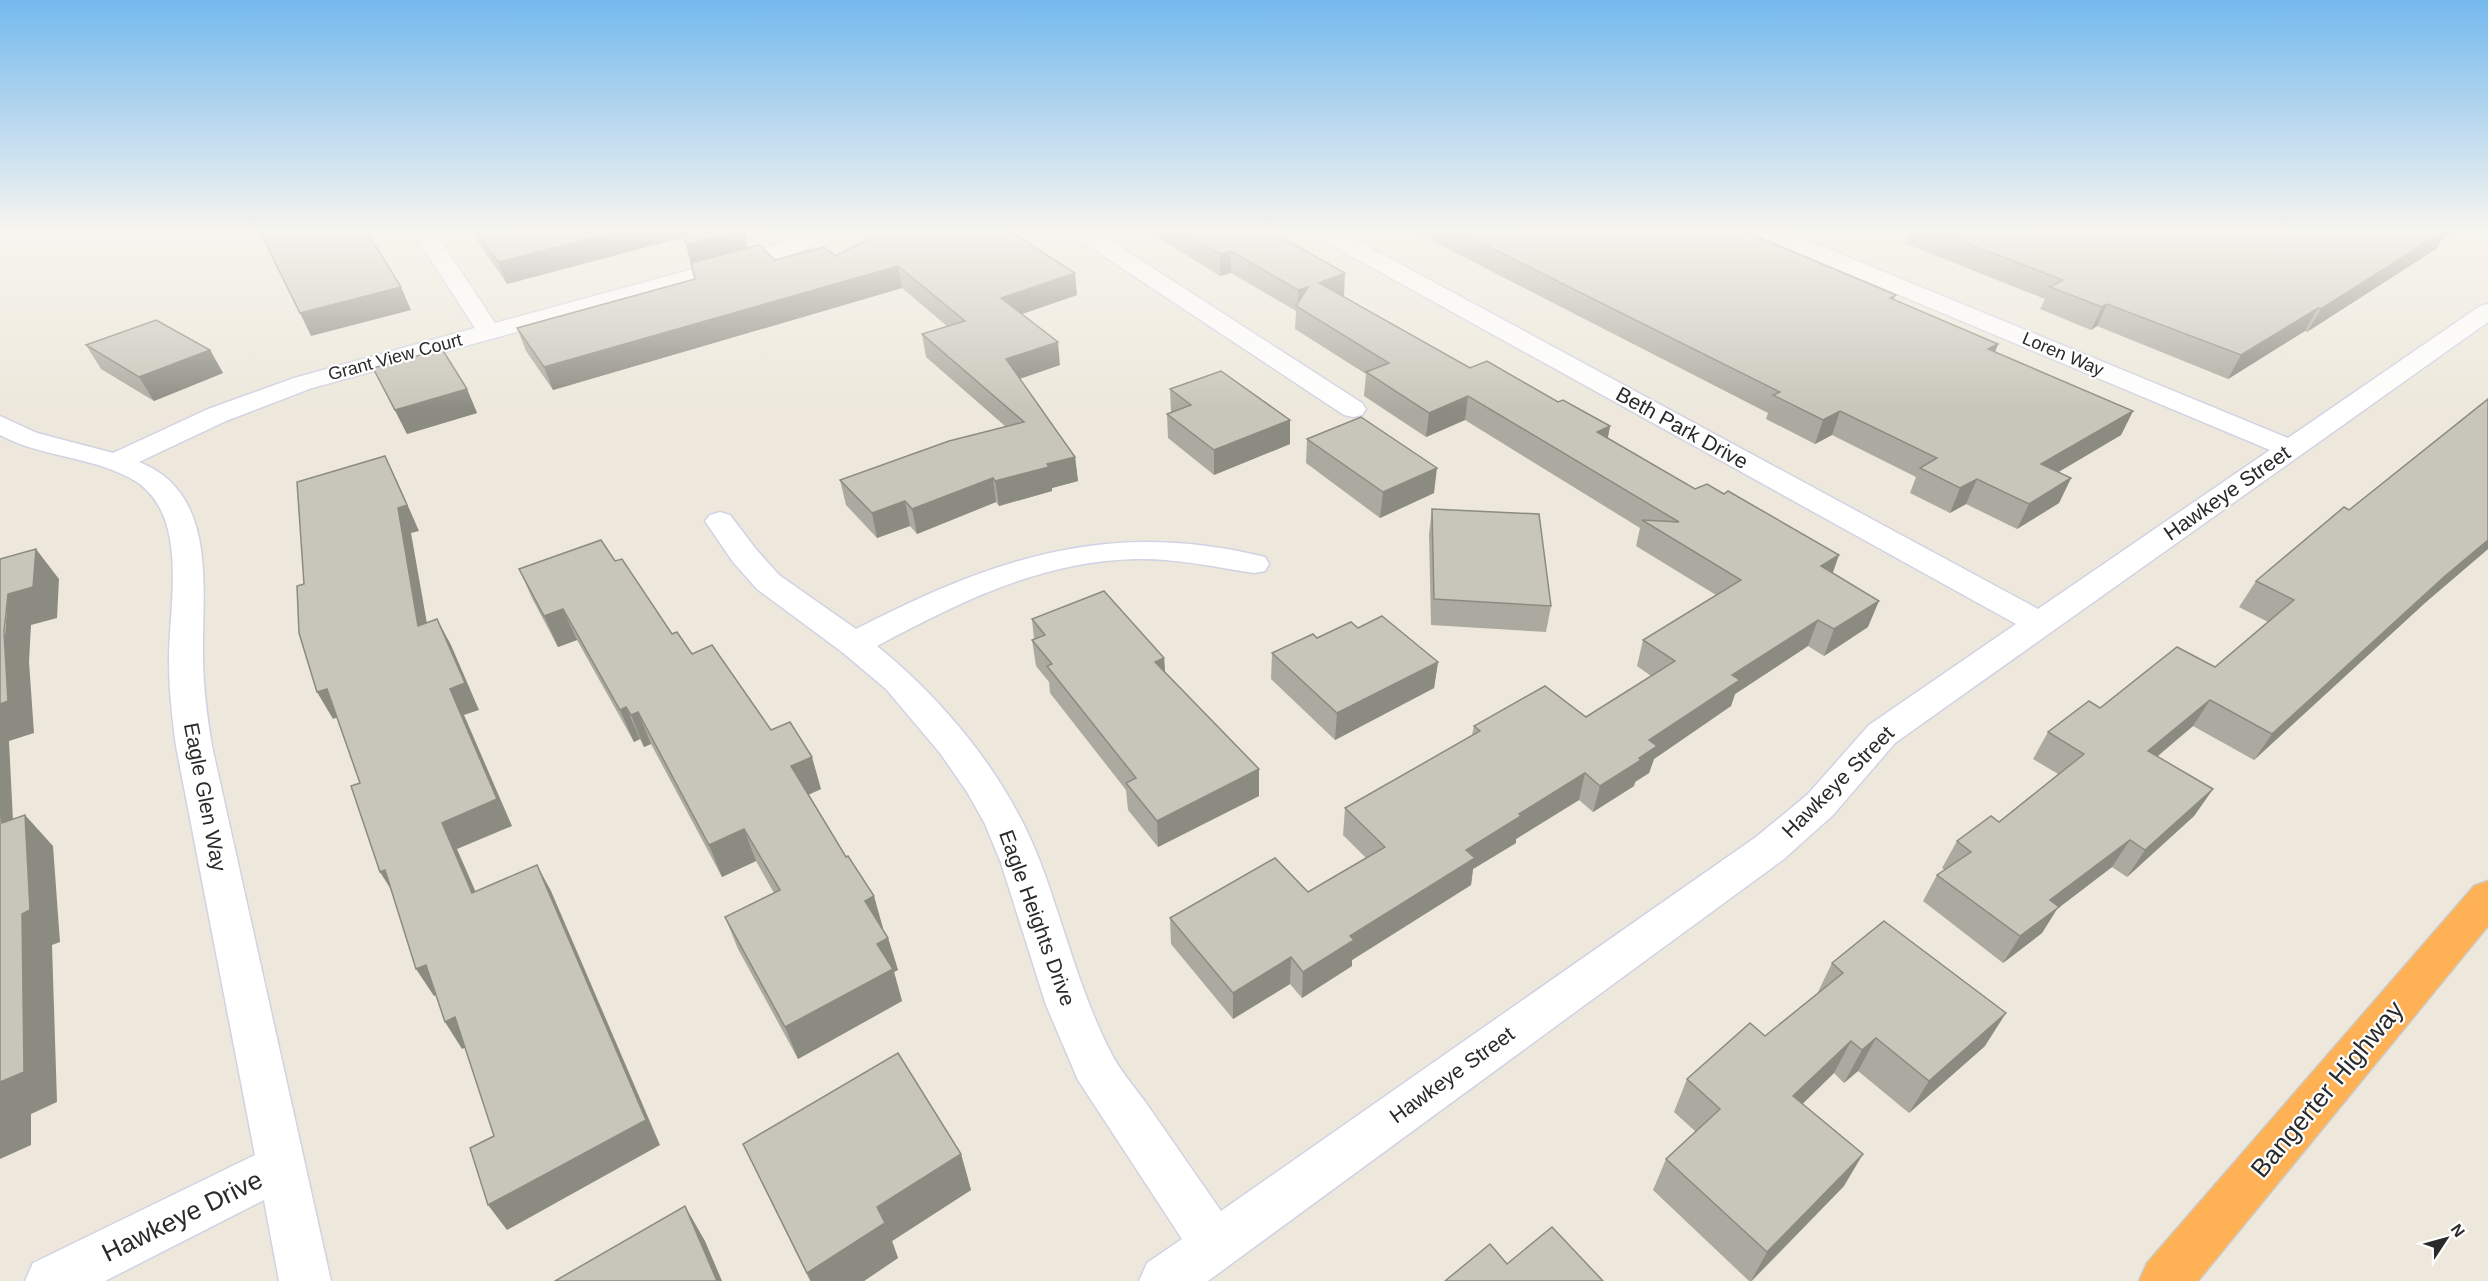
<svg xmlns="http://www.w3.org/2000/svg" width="2488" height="1281" font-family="Arial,sans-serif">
<rect width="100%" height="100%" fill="#ede8db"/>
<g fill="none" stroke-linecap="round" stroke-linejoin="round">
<!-- minor casing -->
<g stroke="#d1d2e4" stroke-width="3">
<g id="minor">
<path d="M 413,232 L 435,232 L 495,323 L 755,252 L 798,236 L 804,232 L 829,232 L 814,246 L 771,262 L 312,388 L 226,421 L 139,462 C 218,493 202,587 203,655 C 203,686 207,716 212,746 L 331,1281 L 279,1281 L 264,1200 L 105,1281 L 25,1281 L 33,1263 L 255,1155 L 176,746 C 172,717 169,689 169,659 C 169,603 191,510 130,478 C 89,456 41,457 0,435 L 0,416 L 37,433 L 113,453 L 208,409 L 294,378 L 475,328 Z"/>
<polygon points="1072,232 1097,232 1362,403 1366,409 1362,415 1353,417 1344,415 1075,237"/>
<path d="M 1314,232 L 1341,232 L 2038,609 L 2270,450 L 1761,237 L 1758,232 L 1787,232 L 2288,438 L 2480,306 L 2488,304 L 2488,322 L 1895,743 L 1833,815 L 1784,859 L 1208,1281 L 1139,1281 L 1147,1263 L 1182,1239 L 1078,1080 L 1046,1005 L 1001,863 L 985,824 L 967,792 L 940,753 L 886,689 L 842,652 L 757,589 L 733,562 L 705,521 L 710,515 L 720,512 L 730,515 L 755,548 L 779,575 L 856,629 C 993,559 1109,518 1265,557 L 1269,564 L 1265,571 L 1254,573 C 1215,567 1175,558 1136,559 C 1041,561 959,602 877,646 C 947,703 1009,779 1041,864 C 1064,926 1080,992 1110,1051 C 1119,1070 1134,1086 1146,1103 C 1171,1139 1196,1175 1221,1211 L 1756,837 L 1807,795 L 1869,725 L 2016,624 L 1317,237 Z"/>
</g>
</g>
<!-- highway casing -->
<g stroke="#ccc" stroke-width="3">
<polygon id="highway" points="2488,881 2488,926 2198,1281 2139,1281 2147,1263 2474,886"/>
</g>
<!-- minor -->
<use href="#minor" fill="#fff" fill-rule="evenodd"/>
<!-- highway -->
<use href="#highway" fill="#ffb255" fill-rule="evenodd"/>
</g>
<!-- wall -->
<g fill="#acaaa0">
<polygon points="471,232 744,232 748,248 775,260 835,256 1077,295 1022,314 1060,365 1020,379 1075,457 1078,481 1052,488 1052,491 999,506 996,502 917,534 910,526 877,538 846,505 840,480 1005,426 926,357 922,334 947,326 902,288 553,390 526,351 517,328 695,279 684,237 507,284"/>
<polygon points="1149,232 1272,232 1344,296 1343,296 1470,368 1558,402 1610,426 1608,438 1833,574 1868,627 1824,656 1808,646 1735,694 1731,706 1654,759 1649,773 1635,782 1634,786 1593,812 1579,800 1516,839 1516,843 1473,869 1471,885 1352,960 1352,966 1302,998 1290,984 1233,1019 1171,944 1170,918 1308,892 1366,858 1343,835 1345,808 1472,735 1474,726 1586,717 1651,676 1637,666 1643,640 1716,595 1636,546 1640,528 1465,420 1426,437 1364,396 1366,374 1295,329 1296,311 1231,273 1220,276"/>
<polygon points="1415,232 1746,232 1896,295 1894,300 1998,344 1995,352 2133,411 2121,435 2058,472 2071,478 2059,503 2017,529 1966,504 1950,513 1910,493 1916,477 1832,435 1815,444 1766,419 1768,413"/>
<polygon points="1908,232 2454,232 2442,239 2436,249 2307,332 2305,331 2228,379 2097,326 2091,330 2040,309 2045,299 1904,243"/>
<polygon points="86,345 210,350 223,373 154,401 101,369"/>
<polygon points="373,368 467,389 477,413 407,434"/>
<polygon points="1170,389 1290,420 1290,444 1214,475 1168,438 1167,414 1171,412"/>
<polygon points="2488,399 2488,549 2426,602 2254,760 2193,726 2157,757 2213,789 2194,816 2127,877 2112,867 2057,909 2042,933 2003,963 1923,901 1937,875 1945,870 1942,868 1957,841 1999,822 2058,774 2033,759 2048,732 2100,708 2215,667 2268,622 2239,607 2256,581 2349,510"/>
<polygon points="1307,439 1434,493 1380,518 1306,463"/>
<polygon points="1432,509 1551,606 1546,632 1431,625 1429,534"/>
<polygon points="615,561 672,634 771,730 821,789 808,795 888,938 898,970 894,972 902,1001 798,1059 738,949 725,917 774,893 756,861 722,877 651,744 644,747 640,739 634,742 577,640 558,647 533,600 519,569"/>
<polygon points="1032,619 1164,658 1165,672 1259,769 1259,796 1158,847 1128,810 1126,790 1050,693 1049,682 1036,666 1032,640 1034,639"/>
<polygon points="1358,628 1438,662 1434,688 1335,740 1271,679 1272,653 1317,638"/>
<polygon points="1832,963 1985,1046 1909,1113 1858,1071 1844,1083 1834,1073 1802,1104 1844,1186 1752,1281 1749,1281 1653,1190 1666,1159 1696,1132 1674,1112 1687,1079 1765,1036 1817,994"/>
<polygon points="743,1144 961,1154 971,1190 892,1241 898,1258 864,1281 810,1281"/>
</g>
<!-- shaded-wall -->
<g fill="#8c8b82">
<polygon points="616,232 683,232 684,237 507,284 498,262"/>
<polygon points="736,232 744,232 749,251 692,267 686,245"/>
<polygon points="2438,232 2454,232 2442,239 2436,249 2307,332 2321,309"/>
<polygon points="1231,251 1231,273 1220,276 1220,254"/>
<polygon points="898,266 902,288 553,390 544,367"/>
<polygon points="1075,273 1077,295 1004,320 1001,298"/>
<polygon points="1345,273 1344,296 1318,305 1319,283"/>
<polygon points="401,287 411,310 311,336 300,313"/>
<polygon points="1308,287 1298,308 1298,290"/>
<polygon points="2107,304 2097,326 2091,330 2102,307"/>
<polygon points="2318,308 2305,331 2228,379 2241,355"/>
<polygon points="1058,342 1060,365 1009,382 1006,359"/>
<polygon points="1998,344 1989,367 1988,349"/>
<polygon points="210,350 223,373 154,401 139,377"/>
<polygon points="467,389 477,413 407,434 395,410"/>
<polygon points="1468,396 1465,420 1426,437 1429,413"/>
<polygon points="1840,411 1832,435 1815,444 1823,420"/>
<polygon points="2133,411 2121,435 2030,489 2041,464"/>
<polygon points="1290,420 1290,444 1214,475 1214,450"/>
<polygon points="1610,426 1605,451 1597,432"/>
<polygon points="385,456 397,481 419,531 411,533 432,652 418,626"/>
<polygon points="1075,457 1078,481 1052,488 1052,491 999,506 995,481 1047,464"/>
<polygon points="1437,468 1434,493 1380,518 1383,492"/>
<polygon points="993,478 996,502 917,534 912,509"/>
<polygon points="2071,478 2059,503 2017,529 2029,504"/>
<polygon points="1977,479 1966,504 1950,513 1960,488"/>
<polygon points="905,501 910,526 877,538 872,513"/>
<polygon points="2488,540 2488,549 2426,602 2254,760 2272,734 2445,576"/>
<polygon points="36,549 59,579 57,618 31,625 29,662 34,733 9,741 13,821 25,815 53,846 60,942 52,945 57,1102 31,1114 31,1145 0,1159 0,704 8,594"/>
<polygon points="1839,555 1830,581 1821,566"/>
<polygon points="1879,601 1868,627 1824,656 1834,629"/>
<polygon points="563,609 577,640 558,647 544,616"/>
<polygon points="437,619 451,645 479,710 464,715 512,826 457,849 488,920 472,893 442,823 450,689"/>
<polygon points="1818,620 1808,646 1735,694 1731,706 1654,759 1649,773 1635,782 1634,786 1593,812 1600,786 1639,758 1649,740 1732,675"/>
<polygon points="1164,658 1166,684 1155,662"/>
<polygon points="1438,662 1434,688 1335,740 1337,713"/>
<polygon points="327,689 343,715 333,719 317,692"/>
<polygon points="2210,700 2193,726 2131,778 2148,751"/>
<polygon points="626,707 640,739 634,742 620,710"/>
<polygon points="638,712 651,744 644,747 631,715"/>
<polygon points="812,757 821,789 801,798 791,766"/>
<polygon points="1259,769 1259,796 1158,847 1157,821"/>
<polygon points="1585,773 1579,800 1516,839 1516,843 1473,869 1471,885 1352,960 1352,966 1302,998 1303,972 1466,850 1519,814"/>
<polygon points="2213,789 2194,816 2127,877 2145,850"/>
<polygon points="744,829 756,861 722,877 709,845"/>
<polygon points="2130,840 2112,867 2057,909 2042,933 2003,963 2020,936 2050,900"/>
<polygon points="537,865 551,891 660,1145 507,1230 488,1205"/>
<polygon points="385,870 397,899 380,872"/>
<polygon points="874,896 883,928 874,933 865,901"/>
<polygon points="888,938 898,970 894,972 902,1001 798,1059 785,1027 877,944"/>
<polygon points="1291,957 1290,984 1233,1019 1233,993"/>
<polygon points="426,965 444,991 434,996 416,969"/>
<polygon points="2006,1013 1985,1046 1909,1113 1929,1081"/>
<polygon points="455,1017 473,1044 462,1049 445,1022"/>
<polygon points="1876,1038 1858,1071 1844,1083 1862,1050"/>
<polygon points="1851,1041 1834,1073 1777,1129 1793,1096"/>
<polygon points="961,1154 971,1190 892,1241 898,1258 864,1281 811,1281 807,1273 877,1207"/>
<polygon points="1863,1154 1844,1186 1751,1281 1767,1252"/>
<polygon points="685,1206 705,1241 722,1281 717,1281"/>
</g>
<!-- building -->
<g fill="#c8c6ba" stroke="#8c8b82" stroke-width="1.5">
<polygon points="260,232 367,232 401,287 300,313"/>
<polygon points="477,232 616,232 498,262"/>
<polygon points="682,232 736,232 686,245"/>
<polygon points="882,232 1011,232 1075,273 1001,298 1058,342 1006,359 1075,457 1047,464 1049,467 995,481 993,478 912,509 905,501 872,513 840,480 949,441 1024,422 922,334 965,321 898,266 544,367 517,328 695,279 691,263 759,245 775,260 824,247 835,256"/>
<polygon points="1183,232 1272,232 1345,273 1319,283 1470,368 1487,361 1558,402 1563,400 1610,426 1597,432 1695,489 1707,484 1724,494 1728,491 1839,555 1821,566 1879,601 1834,629 1818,620 1732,675 1740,680 1649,740 1657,746 1639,758 1641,760 1600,786 1585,773 1519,814 1521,816 1466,850 1475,858 1350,936 1354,940 1303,972 1291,957 1233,993 1170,918 1275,858 1308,892 1385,847 1345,808 1480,731 1474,726 1545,686 1586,717 1675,661 1643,640 1741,580 1642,520 1679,522 1468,396 1429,413 1366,372 1389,363 1296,306 1308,287 1298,290 1231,251 1220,254"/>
<polygon points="1459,232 1746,232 1896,295 1890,298 1998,344 1988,349 2133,411 2041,464 2071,478 2029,504 1977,479 1960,488 1920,468 1937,458 1840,411 1823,420 1773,395 1780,392"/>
<polygon points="1938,232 2442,232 2321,309 2318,308 2241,355 2107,304 2102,307 2050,287 2063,280"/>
<polygon points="156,320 210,350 139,377 86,345"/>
<polygon points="442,349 467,389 395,410 373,368"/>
<polygon points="1221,371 1290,420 1214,450 1167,414 1191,405 1170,389"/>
<polygon points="2488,399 2488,540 2445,576 2272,734 2210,700 2148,751 2213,789 2145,850 2130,840 2050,900 2059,907 2020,936 1937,875 1971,852 1957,841 1991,816 1999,822 2084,754 2048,732 2089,701 2100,708 2177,647 2215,667 2294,600 2256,581 2344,507 2349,510"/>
<polygon points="1361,417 1437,468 1383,492 1307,439"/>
<polygon points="385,456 407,505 398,508 418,626 437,619 465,683 450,689 497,799 442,823 472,893 537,865 646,1120 488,1205 470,1148 494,1136 455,1017 445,1022 426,965 416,969 385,870 380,872 351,786 360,783 327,689 317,692 299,633 297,586 304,584 297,482"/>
<polygon points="1432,509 1539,514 1551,606 1434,599"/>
<polygon points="601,540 615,561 622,559 672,634 677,632 692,654 712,645 771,730 790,722 812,757 791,766 846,857 848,856 874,896 865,901 888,938 877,944 893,969 785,1027 725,917 780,890 744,829 709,845 638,712 631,715 626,707 620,710 563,609 544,616 519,569"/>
<polygon points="36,549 33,587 8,594 4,632 8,701 0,704 0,559"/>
<polygon points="1104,591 1164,658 1155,662 1259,769 1157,821 1126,783 1136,778 1047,666 1052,664 1032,640 1045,635 1032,619"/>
<polygon points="1382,616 1438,662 1337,713 1272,653 1313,634 1317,638 1351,622 1358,628"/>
<polygon points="0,808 1,808 2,823 25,815 30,910 22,914 24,1072 0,1082"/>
<polygon points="1884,921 2006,1013 1929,1081 1876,1038 1862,1050 1851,1041 1793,1096 1863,1154 1767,1252 1666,1159 1720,1109 1687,1079 1750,1023 1765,1036 1843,973 1832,963"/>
<polygon points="898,1053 961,1154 877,1207 885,1223 807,1273 743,1144"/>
<polygon points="685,1206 717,1281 555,1281"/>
<polygon points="1552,1227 1603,1281 1445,1281 1490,1244 1507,1264"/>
</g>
<!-- sky -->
<linearGradient id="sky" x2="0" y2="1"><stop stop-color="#74b9ee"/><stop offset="0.56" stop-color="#f7f5ef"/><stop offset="1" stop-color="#f7f5ef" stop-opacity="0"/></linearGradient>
<rect width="2488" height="411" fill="url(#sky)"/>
<g text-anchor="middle" stroke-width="4.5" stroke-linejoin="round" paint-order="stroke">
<!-- far-street labels -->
<g font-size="18" fill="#2a2a2a" stroke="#fff">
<text transform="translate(2063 354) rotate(23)" y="6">Loren Way</text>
<text transform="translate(395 357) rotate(-15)" y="6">Grant View Court</text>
</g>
<!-- street labels -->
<g font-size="21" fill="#2a2a2a" stroke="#fff">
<text transform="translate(1682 428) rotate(29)" y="7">Beth Park Drive</text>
<text transform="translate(2227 493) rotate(-35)" y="7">Hawkeye Street</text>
<text transform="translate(1838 782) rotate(-45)" y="7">Hawkeye Street</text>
<text transform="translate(205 797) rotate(79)" y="7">Eagle Glen Way</text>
<text transform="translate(1037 918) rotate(70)" y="7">Eagle Heights Drive</text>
<text transform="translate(1452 1075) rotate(-36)" y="7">Hawkeye Street</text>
</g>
<!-- near-street labels -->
<g font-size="26" fill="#2a2a2a" stroke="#fff">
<text transform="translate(2327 1089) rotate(-50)" y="9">Bangerter Highway</text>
<text transform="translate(182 1216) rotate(-26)" y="9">Hawkeye Drive</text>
</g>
</g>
<!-- north arrow -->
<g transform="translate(2446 1239) rotate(54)" stroke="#ffffff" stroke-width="4.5" paint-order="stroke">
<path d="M0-4.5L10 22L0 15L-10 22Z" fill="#2a2a2a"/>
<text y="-9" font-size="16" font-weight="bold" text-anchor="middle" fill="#2a2a2a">N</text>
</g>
</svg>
